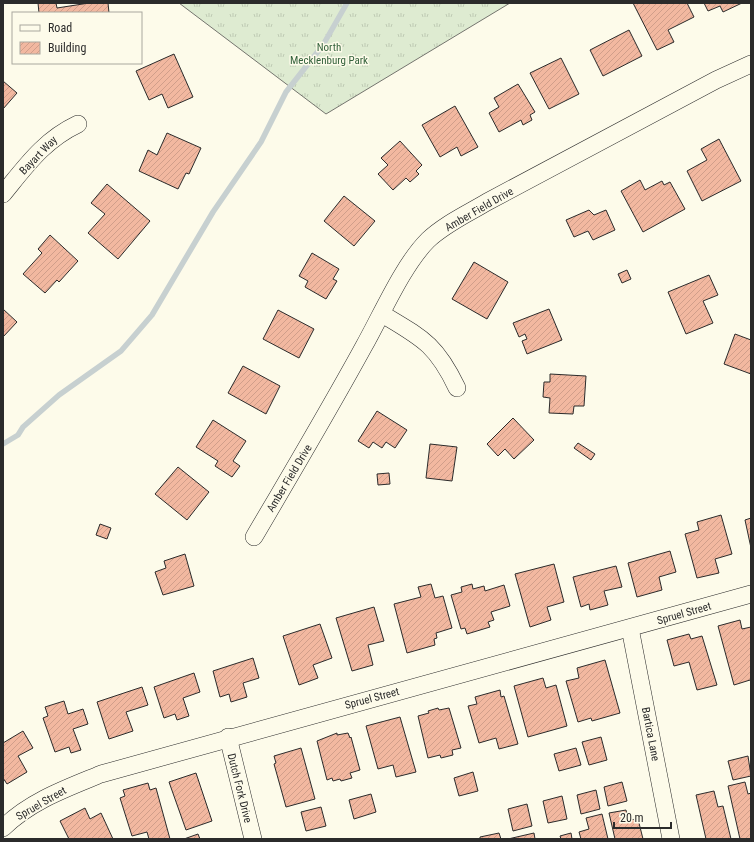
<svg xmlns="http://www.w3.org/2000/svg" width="754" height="842" font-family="'Roboto Condensed',sans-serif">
<defs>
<pattern id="grass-tufts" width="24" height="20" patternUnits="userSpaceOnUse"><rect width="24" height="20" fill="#deebd1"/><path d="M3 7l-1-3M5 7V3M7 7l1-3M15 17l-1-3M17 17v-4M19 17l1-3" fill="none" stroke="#bfcab4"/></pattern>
<pattern id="building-hatch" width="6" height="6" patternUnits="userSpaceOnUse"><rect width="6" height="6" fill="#f2b8a0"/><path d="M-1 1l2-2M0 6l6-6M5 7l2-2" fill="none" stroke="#d09e8a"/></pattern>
</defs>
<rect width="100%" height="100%" fill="#fdfbea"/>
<!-- grass -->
<polygon fill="url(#grass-tufts)" stroke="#74746e" points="179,3 510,3 326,114"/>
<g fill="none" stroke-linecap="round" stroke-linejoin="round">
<!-- stream -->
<polyline stroke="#c7d0d0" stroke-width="5.5" points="3,444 18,435 23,427 59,395 121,351 152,315 213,212 261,142 286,92 323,45 347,3"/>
</g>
<!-- building -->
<g fill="url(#building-hatch)" stroke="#2b2b2b">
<polygon points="38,3 56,3 57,8 89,3 108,3 109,13 39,13"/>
<polygon points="633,3 687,3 694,17 668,30 674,42 657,50"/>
<polygon points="704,3 742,3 723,12 720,6 708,11"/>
<polygon points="629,30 642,56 603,76 590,50"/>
<polygon points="174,54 193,97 168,108 162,94 149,100 136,71"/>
<polygon points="561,58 579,94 549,109 530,73"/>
<polygon points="3,81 17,93 3,109"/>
<polygon points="518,84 535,112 530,115 532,120 523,125 521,120 499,132 489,113 499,107 494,98"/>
<polygon points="455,106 478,147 461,156 457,147 440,157 422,125"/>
<polygon points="167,133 201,148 189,174 186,173 178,189 139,171 148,150 157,155"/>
<polygon points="719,139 741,181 702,201 687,171 707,160 701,149"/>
<polygon points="400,141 422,165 416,171 419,174 410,182 406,178 393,190 378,174 388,165 381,158"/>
<polygon points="640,180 645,190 662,181 664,185 670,182 685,209 643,232 621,191"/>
<polygon points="107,184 150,221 118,259 88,233 105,214 91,203"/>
<polygon points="344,196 375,221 354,246 324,221"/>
<polygon points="589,210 594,215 606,210 615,230 593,240 588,231 574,237 566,220"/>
<polygon points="50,235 78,261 59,282 57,280 45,293 23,274 42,253 38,249"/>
<polygon points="312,253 339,269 333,279 337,281 326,299 305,287 308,281 299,276"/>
<polygon points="474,262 508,282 487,319 452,299"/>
<polygon points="627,270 631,279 622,283 618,274"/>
<polygon points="709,275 718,295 703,301 713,323 686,334 668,292"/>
<polygon points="3,309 17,322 3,337"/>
<polygon points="549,309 562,340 527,354 522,341 527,339 525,334 519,337 513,323"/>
<polygon points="278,310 314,329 299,358 263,339"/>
<polygon points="735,334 751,340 751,374 724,364"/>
<polygon points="243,366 280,386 266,414 228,393"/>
<polygon points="550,374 586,376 584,406 574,406 573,414 549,413 550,398 543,397 544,382 550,382"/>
<polygon points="377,411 407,430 395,448 386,442 382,448 373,442 369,448 358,441"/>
<polygon points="513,418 534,440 514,459 505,449 498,456 487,444"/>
<polygon points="213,420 246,441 233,461 240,466 232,477 215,466 218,461 196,447"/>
<polygon points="578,443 595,454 591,460 574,448"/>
<polygon points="430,444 457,447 452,481 426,478"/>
<polygon points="178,467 209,492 187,520 155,494"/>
<polygon points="389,473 390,484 378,485 377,474"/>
<polygon points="721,515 732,554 715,559 719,573 697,578 685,534 699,530 697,522"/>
<polygon points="751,518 751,548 745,520"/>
<polygon points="100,524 111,528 107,539 96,535"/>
<polygon points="670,551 676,572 659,577 662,590 637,597 628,563"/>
<polygon points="185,554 194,586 163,595 155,572 166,568 164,561"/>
<polygon points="554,564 564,602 547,607 551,620 530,627 515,574"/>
<polygon points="616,566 622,587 604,591 608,605 590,610 589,604 581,607 573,577"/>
<polygon points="431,584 435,598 443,596 452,628 436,633 437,638 434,639 435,645 407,653 394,604 421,597 418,587"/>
<polygon points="472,584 473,589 484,586 485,591 504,585 510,606 491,612 494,620 488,622 490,627 467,634 465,628 461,629 451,595 462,592 461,587"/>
<polygon points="374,607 384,641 368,645 373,665 352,671 336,618"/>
<polygon points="740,620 742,629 751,627 751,682 750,680 734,685 718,626"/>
<polygon points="320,624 332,658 313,665 318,678 299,685 283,636"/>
<polygon points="689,634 691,639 702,636 717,685 697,690 689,662 674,666 667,640"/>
<polygon points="253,658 259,678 243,683 247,697 231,702 229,694 220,697 213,671"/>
<polygon points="605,660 620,713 592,721 591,718 578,722 566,681 579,678 577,668"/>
<polygon points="194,673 200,692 183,698 189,716 177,720 175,714 164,718 154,687"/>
<polygon points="543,678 546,688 556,685 567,726 528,737 514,686"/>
<polygon points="142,687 148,705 126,712 133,731 109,739 97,702"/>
<polygon points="500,690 501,697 504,696 518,744 499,749 496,738 479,743 468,706 477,704 475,697"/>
<polygon points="64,701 68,714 83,709 88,724 73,729 81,750 71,753 69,747 55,752 43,718 48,716 45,707"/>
<polygon points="438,708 439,710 449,708 461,748 452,750 453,755 441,758 440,755 428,758 418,716 429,713 428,711"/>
<polygon points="400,717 416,772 396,777 393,765 378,769 366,726"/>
<polygon points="23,731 33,748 18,756 27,772 7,784 3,778 3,743"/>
<polygon points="337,733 337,735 348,733 350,738 351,737 360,770 350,773 352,778 341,781 340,779 333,781 332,778 327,780 317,741"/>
<polygon points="601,737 607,760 589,765 582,742"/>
<polygon points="301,748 315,799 286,807 274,764 276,763 274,756"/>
<polygon points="576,748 581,765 559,771 554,754"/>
<polygon points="748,756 751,776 733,780 728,761"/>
<polygon points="473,772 478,791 459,796 454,778"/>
<polygon points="196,773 212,821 186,830 169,782"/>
<polygon points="622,782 627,801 608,806 604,787"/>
<polygon points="745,782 748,794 751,793 751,839 740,839 728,786"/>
<polygon points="148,783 150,790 156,788 170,839 149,839 147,832 132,836 120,798 125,796 123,790"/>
<polygon points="596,790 600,809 581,814 577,795"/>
<polygon points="714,791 718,807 723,806 731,839 706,839 696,795"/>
<polygon points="371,794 376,812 354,819 349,800"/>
<polygon points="562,796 567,819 548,823 543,801"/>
<polygon points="527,804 532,826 513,831 508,809"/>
<polygon points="321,807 326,826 306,831 301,812"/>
<polygon points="85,808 90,819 101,813 113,839 69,839 60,821"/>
<polygon points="626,810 628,820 638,819 643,839 615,839 609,813"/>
<polygon points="602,814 608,839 581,839 579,832 589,829 586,818"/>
<polygon points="499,833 501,839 480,839 480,837"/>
<polygon points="534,833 535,839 508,839"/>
<polygon points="571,833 572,839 561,839 560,836"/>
<polygon points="198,834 200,839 184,839"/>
</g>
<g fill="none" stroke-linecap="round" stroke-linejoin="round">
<!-- street casing -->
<g stroke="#2b2b2b" stroke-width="18">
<g id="street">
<path d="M 3,194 C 26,166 44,140 78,124"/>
<path d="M 382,314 C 422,338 436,344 457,388"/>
<path d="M 254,537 C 291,474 329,410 364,346 C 382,314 403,265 428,240 C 445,224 467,214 487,202 L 716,80 L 751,64"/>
<polyline points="630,628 671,839"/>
<polyline points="228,737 253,839"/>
<path d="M 3,828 C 30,801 67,788 101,774 L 751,594"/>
</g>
</g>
<!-- street -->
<use href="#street" stroke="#fdfbea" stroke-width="17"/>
</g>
<g text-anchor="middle" stroke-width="3" stroke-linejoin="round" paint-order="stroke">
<!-- park labels -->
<g font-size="11" fill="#34623c" stroke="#fdfbea">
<text x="329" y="51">North<tspan x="329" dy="13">Mecklenburg Park</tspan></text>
</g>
<!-- street labels -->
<g font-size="11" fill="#2b2b2b" stroke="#fdfbea">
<text transform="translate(38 155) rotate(-46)" y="4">Bayart Way</text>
<text transform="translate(479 209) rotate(-30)" y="4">Amber Field Drive</text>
<text transform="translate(289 478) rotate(-59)" y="4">Amber Field Drive</text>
<text transform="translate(684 613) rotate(-16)" y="4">Spruel Street</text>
<text transform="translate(372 698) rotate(-15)" y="4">Spruel Street</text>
<text transform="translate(651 734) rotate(79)" y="4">Bartica Lane</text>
<text transform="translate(240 788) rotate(76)" y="4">Dutch Fork Drive</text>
<text transform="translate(41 803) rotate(-30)" y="4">Spruel Street</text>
</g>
</g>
<!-- border -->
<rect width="754" height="842" fill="none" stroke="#2b2b2b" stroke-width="8"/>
<!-- legend -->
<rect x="12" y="12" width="130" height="52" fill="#fdfbea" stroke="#a9a89e"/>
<rect x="20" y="25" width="20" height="6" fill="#fdfbea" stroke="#a9a89e"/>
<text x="48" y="32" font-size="12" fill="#2b2b2b">Road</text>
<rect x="20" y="42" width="20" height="12" fill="url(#building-hatch)" stroke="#a9a89e"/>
<text x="48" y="52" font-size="12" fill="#2b2b2b">Building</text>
<!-- scale -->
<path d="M614 822v6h57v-6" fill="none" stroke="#2b2b2b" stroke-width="2"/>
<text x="620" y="822" font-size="12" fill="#2b2b2b" stroke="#fdfbea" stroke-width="3" paint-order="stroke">20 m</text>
</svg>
